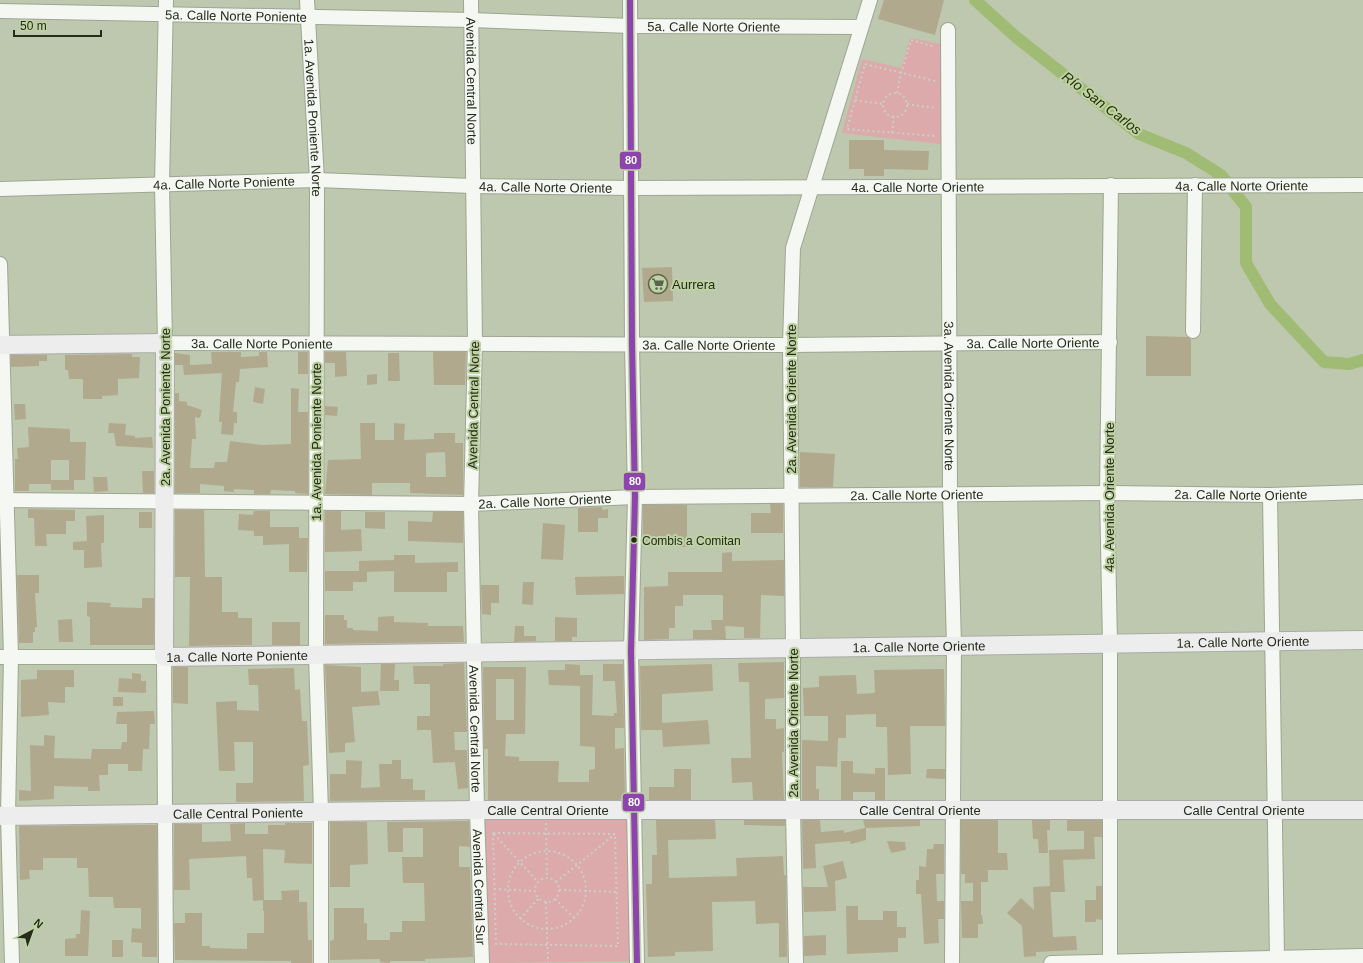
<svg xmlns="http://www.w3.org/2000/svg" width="1363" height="963" font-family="Helvetica,sans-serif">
<rect width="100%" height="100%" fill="#bdc8ae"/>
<!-- green -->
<g fill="#dcaaaa">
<polygon points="910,38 941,44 941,144 842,133 862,59 901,68"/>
<polygon points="630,815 632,961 485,963 480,816"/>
</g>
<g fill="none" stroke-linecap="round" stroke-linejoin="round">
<!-- canal -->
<polyline stroke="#a0bb74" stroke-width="12" points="975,0 1016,37 1139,134 1186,153 1221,175 1246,207 1246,263 1270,304 1324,362 1349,364 1363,360"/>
</g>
<!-- building -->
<g fill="#b1a98e" fill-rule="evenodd">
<polygon points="884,0 944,0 935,35 878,19"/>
<polygon points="849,140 884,140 884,150 929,151 928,170 884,169 884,176 864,176 864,169 849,169"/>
<polygon points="672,267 673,301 644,302 642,268"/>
<polygon points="1146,336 1188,337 1191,339 1191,376 1146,376"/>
<polygon points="211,352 241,352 241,357 259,356 259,352 267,352 268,367 240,369 239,382 236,382 233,412 237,412 237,423 234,423 233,435 221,434 222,422 219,422 220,403 222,373 184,375 183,365 175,365 175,353 190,355 190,365 212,364"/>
<rect x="298" y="352" width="10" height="22"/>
<polygon points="325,352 346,352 347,376 335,377 335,363 325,363"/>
<polygon points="433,352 466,352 465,385 434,385"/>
<polygon points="388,353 399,353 400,381 388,381"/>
<polygon points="132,354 132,357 140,357 139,378 118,379 118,395 102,396 102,399 83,399 83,379 69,379 68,370 65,370 65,355"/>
<polygon points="11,355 47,355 47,361 39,361 39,366 11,367"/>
<polygon points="377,374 377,384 367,385 367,375"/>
<polygon points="255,387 265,389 263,404 253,402"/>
<polygon points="291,388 299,389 298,412 308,412 308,494 295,493 295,491 271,490 270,494 254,494 254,490 234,489 234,492 224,491 224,486 200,484 200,493 175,493 175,393 179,393 179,401 187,402 187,405 202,410 200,418 195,417 196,439 192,439 190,468 214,468 215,462 227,462 230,441 262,445 291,444"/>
<polygon points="14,404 25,404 26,419 15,420"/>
<polygon points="325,406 338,407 337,416 325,415"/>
<polygon points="109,423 126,424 125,435 135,436 135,438 152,437 153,448 116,446 114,433 108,433"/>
<path d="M 360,423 L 375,423 L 375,440 L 394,440 L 394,423 L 405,424 L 404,440 L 434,439 L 434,433 L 455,433 L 455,443 L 463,443 L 463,495 L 410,493 L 410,483 L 372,483 L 372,495 L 325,494 L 328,460 L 361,459 ZM 445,452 L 446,477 L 426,477 L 426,453 Z"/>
<path d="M 28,427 L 70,429 L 70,442 L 86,442 L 85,480 L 74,480 L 74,490 L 51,490 L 51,484 L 29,484 L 29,491 L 15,491 L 15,459 L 18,459 L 17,448 L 29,447 ZM 51,460 L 69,460 L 69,480 L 74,480 L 51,480 Z"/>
<polygon points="800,452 835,454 833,487 800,487"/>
<polygon points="142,471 154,471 154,493 143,493"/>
<polygon points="93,477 107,477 108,491 94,492"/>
<polygon points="770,504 783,504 783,533 751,533 751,513 771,513"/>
<polygon points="643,505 687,505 687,547 643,546"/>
<polygon points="602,507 602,510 608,509 608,518 598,518 598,532 578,532 578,508"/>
<polygon points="28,509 75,510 75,521 66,521 66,534 46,534 47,546 35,546 34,518 28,518"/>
<polygon points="175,510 204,510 205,577 222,577 222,612 238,612 238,618 252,618 252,645 189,646 190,577 175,577"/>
<polygon points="254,511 270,511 270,527 299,527 299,538 308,538 307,572 289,572 289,544 263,545 263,536 254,536 254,531 238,530 239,514 253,515"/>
<polygon points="325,511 341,511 341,530 361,529 362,551 325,552"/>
<rect x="139" y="512" width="13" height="16"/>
<polygon points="365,512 385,512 385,529 365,528"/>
<polygon points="463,512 463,543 408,541 408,521 432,522 433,512"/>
<polygon points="104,515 104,543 101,543 102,567 84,568 84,550 73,550 73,542 87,541 86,516"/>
<polygon points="543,523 565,525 563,560 541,559"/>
<polygon points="732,552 732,561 784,560 784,596 761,595 760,638 744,638 744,627 725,626 726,639 693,639 693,630 712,630 711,620 723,620 723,595 683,595 683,606 675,606 675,628 669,628 669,639 644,640 644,587 668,586 668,572 722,572 722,553"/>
<polygon points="394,555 415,555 415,563 458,562 458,572 447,572 447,592 394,592 394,571 364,572 367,572 367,582 353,582 353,591 325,591 325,571 359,571 359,561 394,560"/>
<polygon points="17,575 39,575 39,593 35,593 37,627 35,627 35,632 33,632 33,643 19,643"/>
<polygon points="624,576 624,594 576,595 575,577"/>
<polygon points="523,582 534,582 533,605 522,604"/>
<polygon points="481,585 499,585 499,603 491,603 491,615 482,614"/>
<polygon points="142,598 154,598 154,645 90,645 90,617 87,616 87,602 111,603 110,607 142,608"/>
<polygon points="325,615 344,615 344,620 347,620 347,628 353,628 353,630 378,631 378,617 394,616 394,622 428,623 428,626 463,626 464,642 325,644"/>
<polygon points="555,617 577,618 577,637 572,637 572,641 555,641"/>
<polygon points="72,619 73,642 59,642 58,620"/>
<rect x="272" y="622" width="28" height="23"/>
<polygon points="515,626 524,626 524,636 536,636 536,641 514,642"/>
<polygon points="784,662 784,698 765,699 765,719 776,719 776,729 784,728 784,752 782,752 784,800 753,800 752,782 732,783 731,758 751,758 749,682 739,682 738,663"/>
<polygon points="464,663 467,732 454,732 455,750 467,750 468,788 458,789 455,762 433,763 431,730 417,730 417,716 430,716 430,684 414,684 413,666 443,666 443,664"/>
<polygon points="381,664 395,664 394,680 399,680 399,691 380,691"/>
<path d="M 565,664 L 580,665 L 580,675 L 593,675 L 592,715 L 614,716 L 614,713 L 617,713 L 615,681 L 603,681 L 603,664 L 623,664 L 624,728 L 615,728 L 615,749 L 624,748 L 625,800 L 488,800 L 488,749 L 484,749 L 483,667 L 526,667 L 525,734 L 506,734 L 505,756 L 519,757 L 519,761 L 559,761 L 558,782 L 589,782 L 589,770 L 595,769 L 595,747 L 580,746 L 580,686 L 549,685 L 548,670 L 565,670 ZM 496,679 L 514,679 L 514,720 L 496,720 Z"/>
<polygon points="712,664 713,691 662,694 662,723 708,720 710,744 663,747 662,730 641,730 640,666"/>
<polygon points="325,665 361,667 361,692 378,691 380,705 352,707 355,742 345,743 345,752 329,753"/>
<polygon points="173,667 188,667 188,704 173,703"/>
<polygon points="294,668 295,690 300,689 302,721 307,721 309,765 303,766 304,801 236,802 236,783 253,783 253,742 234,742 235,771 219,771 216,702 237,701 237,710 259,711 258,685 249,685 248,669"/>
<polygon points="944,669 945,726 910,726 911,774 888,775 887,727 876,727 876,714 846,715 846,738 838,738 837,767 816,766 816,789 819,789 819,800 802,800 802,740 828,741 828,716 804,716 803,688 819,687 819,676 856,675 857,694 875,693 874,670"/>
<polygon points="37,670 74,670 74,687 65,687 65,703 48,702 49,715 21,717 21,680 37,679"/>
<polygon points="132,673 141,674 141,681 146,681 146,693 118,692 119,678 132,679"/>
<rect x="113" y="697" width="10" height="9"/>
<polygon points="154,711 155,724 150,724 149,749 143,749 142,771 128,771 128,764 108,764 108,775 99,775 100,791 88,791 88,787 54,786 54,799 19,801 19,790 31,791 30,745 44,746 44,735 55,736 54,758 91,759 92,749 121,749 122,742 127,742 127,724 116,724 117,712"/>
<polygon points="346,760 362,761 361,788 380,787 379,764 392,764 392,760 401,760 401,779 413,779 413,790 425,790 425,800 330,801 330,774 346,774"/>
<polygon points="841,761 853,761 853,773 875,774 875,768 885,768 885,800 875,800 875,792 853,792 853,800 841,800"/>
<polygon points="674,769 691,769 691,800 649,800 649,787 674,787"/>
<polygon points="927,769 945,769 945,779 926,778"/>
<polygon points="656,820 715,820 716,839 668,840 669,878 737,876 736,858 783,856 784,875 786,875 787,957 779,957 779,923 756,924 755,901 712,902 713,951 675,952 675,956 648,957 646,884 652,884 652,855 657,855"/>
<polygon points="744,820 785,820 785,826 744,825"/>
<polygon points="802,820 820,820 821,832 844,830 844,833 865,828 863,820 920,820 920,826 866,828 866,840 851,844 850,841 815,844 816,868 803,869"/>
<polygon points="961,820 998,820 998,853 1007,853 1008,870 988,870 988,882 981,882 981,915 982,915 983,924 978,924 978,938 962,938 961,901 973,901 973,883 965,883 965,874 961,874"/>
<polygon points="1032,820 1050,820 1050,830 1047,830 1048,853 1039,853 1038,839 1033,839"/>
<polygon points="1067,820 1102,820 1102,837 1094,837 1095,859 1063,860 1065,892 1050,892 1049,850 1084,849 1084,831 1067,831"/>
<polygon points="469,821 470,847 459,846 459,867 470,867 473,957 425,959 425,961 390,961 390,963 380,962 380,959 330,960 330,941 334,940 334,908 364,908 364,923 367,923 367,940 390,940 390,932 402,932 402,921 425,921 424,883 403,883 402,857 423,857 423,828 403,828 403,852 388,852 387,822"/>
<polygon points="330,822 367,822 368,864 350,865 350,887 330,887"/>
<polygon points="245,823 245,834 268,834 268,825 285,825 285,823 312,823 312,864 284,863 285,850 263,849 264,900 253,901 252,878 247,878 246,856 189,859 190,890 174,890 174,824 202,824 202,842 231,841 230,824"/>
<polygon points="138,825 157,825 157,957 142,957 142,943 131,942 132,928 141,929 141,908 114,908 113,897 89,897 88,868 77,868 77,858 43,858 43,870 29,870 30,879 20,880 19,826"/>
<polygon points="887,841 905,842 906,850 891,853"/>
<polygon points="934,844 944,844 944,874 936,874 937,901 944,901 944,919 938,919 939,943 924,944 921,894 916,894 916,880 919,880 919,866 926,867 927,849 933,849"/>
<polygon points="843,861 847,878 835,881 836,911 804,912 803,887 828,887 823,866"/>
<polygon points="1050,886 1053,937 1076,936 1077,950 1036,952 1036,956 1024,957 1022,926 1007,913 1021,898 1034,910 1033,887"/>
<polygon points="1096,886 1102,886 1102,920 1096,919 1096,922 1085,922 1085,900 1096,900"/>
<polygon points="299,890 299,902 307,902 308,940 312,940 312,963 291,963 291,961 175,960 174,923 185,923 185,913 202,913 202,946 210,946 210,948 247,949 247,933 264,933 264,911 263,911 263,900 282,900 281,891"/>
<polygon points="846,906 858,906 858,920 883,920 883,911 897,911 897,927 906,927 906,938 898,938 898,952 847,954"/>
<polygon points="81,910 90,911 88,956 65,956 65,939 76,938 76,934 80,934"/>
<polygon points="826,935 826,955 804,956 804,936"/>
<rect x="112" y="940" width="11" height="17"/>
</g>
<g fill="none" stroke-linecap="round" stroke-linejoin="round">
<!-- minor casing -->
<g stroke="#9ea692" stroke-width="16">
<g id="minor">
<path id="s1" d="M 166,0 L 162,184 L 165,343 L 790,345 L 1110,342"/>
<path id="s2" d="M 307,0 L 317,180 L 316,655 L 321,812 L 321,963"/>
<path id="s3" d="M 471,0 L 475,343 L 471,504 L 477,810 L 482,963"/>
<polyline points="630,0 632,344 635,497 631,651 637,963"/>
<path id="s4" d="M 0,11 L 471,20 L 631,26 L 861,27"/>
<path id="s5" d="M 948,30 L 950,494 L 954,646 L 952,963"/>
<path id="s6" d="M 0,189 L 317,180 L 472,186 L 631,188 L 1363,185"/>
<polyline points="0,264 11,657 8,816 12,963"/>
<polyline points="1193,331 1195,185"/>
<polyline points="1270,495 1277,958"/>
<path id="s7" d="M 0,500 L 471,504 L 635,497 L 1107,493 L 1270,495 L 1363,492"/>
<polyline points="0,657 164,657 166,963"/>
<polyline points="796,963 793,810 793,649 790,345 793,248 870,0"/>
<polyline points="1051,963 1363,956"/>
<polyline points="1110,963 1110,644 1107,493 1111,185"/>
</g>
</g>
<!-- major casing -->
<g stroke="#aaaba6" stroke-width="20">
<g id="major">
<path id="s8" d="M 0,345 L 165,343 L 164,657 L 1363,640"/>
<path id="s9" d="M 0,816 L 477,810 L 1363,810"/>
</g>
</g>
<!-- path -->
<g stroke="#cbcfc8" stroke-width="2" stroke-dasharray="2 3" stroke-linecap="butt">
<polyline points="935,81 865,64 847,129 935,136"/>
<polyline points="897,93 901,73 911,40 935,47"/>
<circle cx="895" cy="105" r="12"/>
<polyline points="855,100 883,104"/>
<polyline points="907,104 935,108"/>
<polyline points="892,133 894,117"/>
<polyline points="546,823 547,878"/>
<polygon points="493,833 615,834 618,946 496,944"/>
<polyline points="494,834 538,882"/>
<circle cx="547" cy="890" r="39"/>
<circle cx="547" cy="890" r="12"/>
<polyline points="556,882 614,835"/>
<polyline points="494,889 535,891"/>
<polyline points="559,890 617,892"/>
<polyline points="555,899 574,918"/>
<polyline points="546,902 548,963"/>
<polyline points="520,919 539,898"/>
</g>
<!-- minor -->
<use href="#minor" stroke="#f5f7f3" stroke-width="14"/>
<!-- major -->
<use href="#major" stroke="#ededee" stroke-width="18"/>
<!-- bus-1 casing -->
<g stroke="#bed2a3" stroke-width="9">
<polyline id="bus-1" points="630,0 632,344 635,497 631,651 637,963"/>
</g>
<!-- bus-1 -->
<use href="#bus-1" stroke="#8e44ad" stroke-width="6"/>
</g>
<!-- icons -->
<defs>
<g id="supermarket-ring" transform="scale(1)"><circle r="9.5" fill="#bed2a3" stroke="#5a634e" stroke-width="1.5"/><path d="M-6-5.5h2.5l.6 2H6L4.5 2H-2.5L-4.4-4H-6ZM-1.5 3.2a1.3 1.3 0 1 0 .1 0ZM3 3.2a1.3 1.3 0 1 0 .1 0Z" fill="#5a634e"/></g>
</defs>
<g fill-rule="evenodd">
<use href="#supermarket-ring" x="658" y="284"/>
</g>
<!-- markers -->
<circle fill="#252c1a" stroke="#bed2a3" stroke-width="1.5" cx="634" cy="540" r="3.5"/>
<g text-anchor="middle" stroke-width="4" stroke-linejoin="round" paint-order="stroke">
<!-- bus labels -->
<g font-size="12" fill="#252c1a" stroke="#bed2a3" text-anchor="start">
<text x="642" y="545">Combis a Comitan</text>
</g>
<!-- street labels -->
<g font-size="13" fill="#252c1a" stroke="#bed2a3">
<text dy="5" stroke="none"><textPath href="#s4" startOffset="236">5a. Calle Norte Poniente</textPath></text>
<text dy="5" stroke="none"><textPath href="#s4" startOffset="714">5a. Calle Norte Oriente</textPath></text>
<text dy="5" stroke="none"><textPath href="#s3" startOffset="81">Avenida Central Norte</textPath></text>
<text dy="5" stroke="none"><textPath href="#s2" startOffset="118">1a. Avenida Poniente Norte</textPath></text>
<text dy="5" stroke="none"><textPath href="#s6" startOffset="224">4a. Calle Norte Poniente</textPath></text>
<text dy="5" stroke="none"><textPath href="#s6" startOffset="1242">4a. Calle Norte Oriente</textPath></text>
<text dy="5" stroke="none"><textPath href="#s6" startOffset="546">4a. Calle Norte Oriente</textPath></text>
<text dy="5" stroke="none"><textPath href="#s6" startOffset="918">4a. Calle Norte Oriente</textPath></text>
<text dy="5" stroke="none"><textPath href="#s1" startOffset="440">3a. Calle Norte Poniente</textPath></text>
<text dy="5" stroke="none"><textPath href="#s1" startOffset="1211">3a. Calle Norte Oriente</textPath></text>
<text dy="5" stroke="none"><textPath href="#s1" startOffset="887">3a. Calle Norte Oriente</textPath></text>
<text dy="5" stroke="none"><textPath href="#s5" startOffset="366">3a. Avenida Oriente Norte</textPath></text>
<text transform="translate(791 399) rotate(-90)" y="5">2a. Avenida Oriente Norte</text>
<text transform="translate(473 405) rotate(-89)" y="5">Avenida Central Norte</text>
<text transform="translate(165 407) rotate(-90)" y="5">2a. Avenida Poniente Norte</text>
<text transform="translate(316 442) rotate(-90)" y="5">1a. Avenida Poniente Norte</text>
<text dy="5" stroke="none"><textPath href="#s7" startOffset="1241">2a. Calle Norte Oriente</textPath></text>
<text dy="5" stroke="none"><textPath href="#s7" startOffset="917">2a. Calle Norte Oriente</textPath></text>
<text transform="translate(1109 497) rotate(-90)" y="5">4a. Avenida Oriente Norte</text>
<text dy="5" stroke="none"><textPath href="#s7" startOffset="545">2a. Calle Norte Oriente</textPath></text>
<text dy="5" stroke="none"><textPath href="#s8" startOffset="1558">1a. Calle Norte Oriente</textPath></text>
<text dy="5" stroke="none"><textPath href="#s8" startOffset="1234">1a. Calle Norte Oriente</textPath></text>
<text dy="5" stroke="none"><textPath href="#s8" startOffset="552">1a. Calle Norte Poniente</textPath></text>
<text transform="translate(793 723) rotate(-90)" y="5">2a. Avenida Oriente Norte</text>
<text dy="5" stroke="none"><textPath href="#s3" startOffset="729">Avenida Central Norte</textPath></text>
<text dy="5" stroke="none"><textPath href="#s9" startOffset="548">Calle Central Oriente</textPath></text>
<text dy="5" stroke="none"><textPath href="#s9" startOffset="920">Calle Central Oriente</textPath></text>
<text dy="5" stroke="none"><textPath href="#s9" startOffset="1244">Calle Central Oriente</textPath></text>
<text dy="5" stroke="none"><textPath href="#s9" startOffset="238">Calle Central Poniente</textPath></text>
<text dy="5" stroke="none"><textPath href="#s3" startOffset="887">Avenida Central Sur</textPath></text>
</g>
<!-- poi labels -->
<g font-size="13" fill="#252c1a" stroke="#bed2a3" text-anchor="start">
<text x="672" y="289">Aurrera</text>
</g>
<!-- water labels -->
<g font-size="14" font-style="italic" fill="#23300a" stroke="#bed2a3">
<text transform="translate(1102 103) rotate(37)" y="5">Río San Carlos</text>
</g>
</g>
<g stroke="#bed2a3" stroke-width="1.5">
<rect x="619" y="151" width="23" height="19" rx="4" fill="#8e44ad"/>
<rect x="623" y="472" width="23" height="19" rx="4" fill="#8e44ad"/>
<rect x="622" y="793" width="23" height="19" rx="4" fill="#8e44ad"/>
</g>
<g font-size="11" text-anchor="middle" font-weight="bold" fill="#fff">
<text x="631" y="164">80</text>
<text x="635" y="485">80</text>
<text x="634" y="806">80</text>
</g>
<!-- north arrow -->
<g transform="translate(32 931) rotate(41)" stroke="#bed2a3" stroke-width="3" paint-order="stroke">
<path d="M0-3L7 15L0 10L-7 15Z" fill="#252c1a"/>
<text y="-6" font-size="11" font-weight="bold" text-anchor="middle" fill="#252c1a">N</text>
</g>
<!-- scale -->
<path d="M14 30v6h87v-6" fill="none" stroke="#252c1a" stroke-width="2"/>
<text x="20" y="30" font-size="12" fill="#252c1a" stroke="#bed2a3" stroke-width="3" paint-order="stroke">50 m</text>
</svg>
